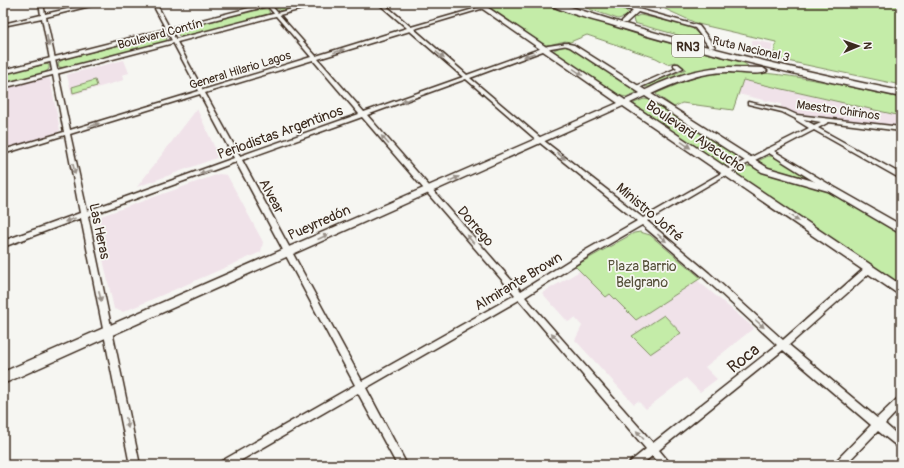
<svg xmlns="http://www.w3.org/2000/svg" width="904" height="468" font-family="Pangolin,sans-serif">
<rect width="100%" height="100%" fill="#f6f6f2"/>
<filter id="ink" filterUnits="userSpaceOnUse"><feTurbulence type="fractalNoise" baseFrequency=".025" numOctaves="2"/><feDisplacementMap in="SourceGraphic" scale="8" xChannelSelector="R" yChannelSelector="G"/><feConvolveMatrix kernelMatrix="1 2 1 2 8 2 1 2 1" color-interpolation-filters="sRGB"/></filter>
<g filter="url(#ink)">
<!-- built -->
<g fill="#f0e2e9">
<polygon points="752,40 773,44 771,54 750,50"/>
<polygon points="124,60 129,73 122,75 124,80 72,95 67,75 69,74"/>
<polygon points="43,78 50,79 60,130 54,135 3,149 3,89"/>
<polygon points="743,80 901,116 901,126 795,115 781,107 781,104 738,94"/>
<polygon points="197,109 219,157 137,187"/>
<polygon points="219,174 227,175 263,242 261,252 123,312 114,309 95,223 101,216"/>
<polygon points="580,271 606,296 610,293 636,320 697,280 754,328 705,367 717,379 700,392 686,378 646,409 638,401 634,404 575,340 582,326 575,318 568,322 542,293"/>
</g>
<!-- green -->
<g fill="#c4eca8" stroke="#808b63">
<polygon points="284,3 315,3 284,11 280,11 275,7 278,4"/>
<polygon points="479,3 547,3 639,35 744,63 748,66 720,68 692,71 649,87 645,87 645,86 686,69 675,62 667,64 656,58 587,35 570,42 565,41 549,45 542,45"/>
<path d="M 572,3 C 585,3 621,0 629,14 L 628,16 L 618,19 Z"/>
<polygon points="652,3 901,3 901,85 773,58 776,42 698,24"/>
<polygon points="262,9 268,9 270,14 185,37 179,36 177,33 181,29"/>
<polygon points="640,15 690,26 700,36 685,37 634,23 633,18"/>
<polygon points="160,35 166,35 167,41 65,68 59,67 58,63 64,59"/>
<polygon points="562,46 569,47 635,88 636,93 626,97 617,95 552,51"/>
<polygon points="46,64 49,65 49,69 43,74 3,84 3,74"/>
<path d="M 724,72 C 783,70 843,86 901,98 L 901,116 L 743,80 L 733,110 L 682,103 L 674,107 L 656,94 L 657,93 L 698,76 Z"/>
<polygon points="95,80 97,86 73,93 72,87"/>
<polygon points="644,99 652,100 737,156 738,160 730,165 724,166 634,106 634,103"/>
<polygon points="768,156 773,156 810,179 769,168 758,161"/>
<polygon points="752,166 767,174 833,193 901,234 901,286 736,174 737,171 746,167"/>
<polygon points="640,232 650,235 701,278 636,320 610,294 606,297 575,266 634,233"/>
<polygon points="664,315 681,333 650,354 632,336"/>
</g>
<g fill="none" stroke-linecap="round" stroke-linejoin="round">
<!-- minor casing -->
<g stroke="#3b2a1e" stroke-width="3">
<g id="minor">
<path d="M 39,3 L 43,3 L 45,14 L 94,3 L 102,3 L 46,17 L 70,130 L 199,91 L 152,3 L 156,3 L 203,90 L 311,57 L 265,3 L 269,3 L 316,56 L 407,28 L 378,3 L 383,3 L 411,27 L 484,6 L 484,8 L 414,29 L 467,75 L 548,46 L 568,43 L 568,45 L 551,48 L 470,78 L 543,140 L 643,218 L 725,171 L 765,150 L 766,149 L 769,148 L 809,128 L 796,120 L 796,119 L 782,112 L 748,104 L 748,102 L 786,110 L 797,115 L 901,127 L 901,131 L 829,122 L 818,128 L 901,174 L 901,179 L 814,130 L 774,151 L 832,186 L 833,188 L 832,190 L 828,190 L 769,153 L 729,173 L 647,221 L 709,273 L 783,340 L 866,267 L 872,267 L 873,269 L 872,271 L 789,345 L 877,418 L 898,398 L 901,397 L 901,407 L 885,424 L 901,438 L 901,449 L 898,447 L 878,431 L 845,465 L 833,465 L 835,462 L 871,425 L 783,350 L 659,450 L 669,462 L 671,465 L 660,465 L 652,456 L 641,465 L 628,465 L 630,462 L 646,449 L 519,300 L 366,388 L 407,465 L 397,465 L 358,393 L 233,465 L 218,465 L 220,462 L 355,385 L 236,162 L 88,216 L 140,465 L 130,465 L 81,218 L 3,247 L 3,241 L 80,213 L 65,135 L 3,154 L 3,150 L 64,132 L 42,18 L 3,26 L 3,24 L 41,15 ZM 410,31 L 463,77 L 364,112 L 318,59 ZM 313,60 L 359,114 L 240,156 L 205,93 ZM 466,79 L 539,142 L 637,221 L 586,250 L 521,291 L 367,115 ZM 200,94 L 234,158 L 87,211 L 70,134 ZM 362,117 L 515,295 L 362,381 L 242,160 ZM 803,119 L 821,122 L 814,125 ZM 642,225 L 703,277 L 777,345 L 653,443 L 525,297 L 592,254 Z"/>
<polygon points="674,64 678,64 683,68 639,88 637,89 634,87 677,68 674,66"/>
</g>
</g>
<!-- tertiary casing -->
<g stroke="#3b2a1e" stroke-width="3">
<polygon id="tertiary" points="608,3 617,3 699,26 715,47 710,48 695,28 638,12 626,23 622,23 622,21 633,11"/>
</g>
<!-- secondary casing -->
<g stroke="#3b2a1e" stroke-width="3">
<g id="secondary">
<polygon points="269,3 279,3 3,74 3,70"/>
<polygon points="315,3 325,3 3,88 3,84"/>
<polygon points="474,3 481,3 625,100 640,93 570,47 564,45 564,43 574,45 768,168 834,187 901,225 901,234 828,191 762,172 645,96 630,103 901,285 901,296 623,106 3,384 3,372 618,103"/>
</g>
</g>
<!-- trunk casing -->
<g stroke="#3b2a1e" stroke-width="3">
<g id="trunk">
<path d="M 548,3 L 559,3 C 671,41 785,67 901,91 L 901,97 C 803,76 704,54 608,24 C 596,21 556,10 548,3 Z"/>
<path d="M 729,67 L 763,68 L 767,71 C 762,76 737,72 728,72 C 700,72 675,83 649,95 L 646,96 L 641,93 C 646,89 653,87 658,84 C 681,74 704,67 729,67 Z"/>
</g>
</g>
<!-- minor -->
<use href="#minor" fill="#f6f6f2" fill-rule="evenodd"/>
<!-- tertiary -->
<use href="#tertiary" fill="#f6f6f2" fill-rule="evenodd"/>
<!-- secondary -->
<use href="#secondary" fill="#f6f6f2" fill-rule="evenodd"/>
<!-- trunk -->
<use href="#trunk" fill="#f6f6f2" fill-rule="evenodd"/>
</g>
<!-- one-way arrows -->
<defs><path id="oneway-solid" d="M-6-.8H1V-3.2L6.5 0L1 3.2V.8H-6Z"/></defs>
<g fill="#989088">
<use href="#oneway-solid" transform="translate(48 41) rotate(79)"/>
<use href="#oneway-solid" transform="translate(339 51) rotate(-17)"/>
<use href="#oneway-solid" transform="translate(440 55) rotate(40)"/>
<use href="#oneway-solid" transform="translate(529 55) rotate(160)"/>
<use href="#oneway-solid" transform="translate(578 72) rotate(34)"/>
<use href="#oneway-solid" transform="translate(407 100) rotate(160)"/>
<use href="#oneway-solid" transform="translate(94 125) rotate(-17)"/>
<use href="#oneway-solid" transform="translate(385 140) rotate(-131)"/>
<use href="#oneway-solid" transform="translate(686 145) rotate(34)"/>
<use href="#oneway-solid" transform="translate(561 156) rotate(39)"/>
<use href="#oneway-solid" transform="translate(74 169) rotate(78)"/>
<use href="#oneway-solid" transform="translate(205 172) rotate(160)"/>
<use href="#oneway-solid" transform="translate(454 179) rotate(-24)"/>
<use href="#oneway-solid" transform="translate(794 218) rotate(34)"/>
<use href="#oneway-solid" transform="translate(70 220) rotate(160)"/>
<use href="#oneway-solid" transform="translate(323 237) rotate(-24)"/>
<use href="#oneway-solid" transform="translate(662 238) rotate(40)"/>
<use href="#oneway-solid" transform="translate(470 239) rotate(-131)"/>
<use href="#oneway-solid" transform="translate(100 296) rotate(78)"/>
<use href="#oneway-solid" transform="translate(760 324) rotate(42)"/>
<use href="#oneway-solid" transform="translate(555 337) rotate(-131)"/>
<use href="#oneway-solid" transform="translate(127 423) rotate(78)"/>
<use href="#oneway-solid" transform="translate(640 435) rotate(-131)"/>
</g>
</g>
<g text-anchor="middle" stroke-width="3.5" stroke-linejoin="round" paint-order="stroke">
<!-- far-street labels -->
<g font-size="12" fill="#3b2a1e" stroke="#f6f6f2">
<text transform="translate(160 34) rotate(-15)" y="4">Boulevard Contín</text>
<text transform="translate(751 49) rotate(13)" y="4">Ruta Nacional 3</text>
<text transform="translate(240 70) rotate(-17)" y="4">General Hilario Lagos</text>
<text transform="translate(838 110) rotate(8)" y="4">Maestro Chirinos</text>
</g>
<!-- shield labels -->
<rect fill="#f6f6f2" stroke="#73675e" stroke-width="1" x="672" y="35" width="32" height="22" rx="3"/>
<g font-size="13" font-weight="bold" fill="#3b2a1e">
<text x="688" y="51">RN3</text>
</g>
<!-- street labels -->
<g font-size="14" fill="#3b2a1e" stroke="#f6f6f2">
<text transform="translate(280 132) rotate(-20)" y="5">Periodistas Argentinos</text>
<text transform="translate(696 136) rotate(34)" y="5">Boulevard Ayacucho</text>
<text transform="translate(272 196) rotate(62)" y="5">Alvear</text>
<text transform="translate(650 212) rotate(40)" y="5">Ministro Jofré</text>
<text transform="translate(319 222) rotate(-24)" y="5">Pueyrredón</text>
<text transform="translate(476 226) rotate(49)" y="5">Dorrego</text>
<text transform="translate(100 231) rotate(78)" y="5">Las Heras</text>
<text transform="translate(518 281) rotate(-31)" y="5">Almirante Brown</text>
</g>
<!-- park labels -->
<g font-size="14" fill="#56513a" stroke="#f6f6f2">
<text x="642" y="271">Plaza Barrio<tspan x="642" dy="16">Belgrano</tspan></text>
</g>
<!-- near-street labels -->
<g font-size="17" fill="#3b2a1e" stroke="#f6f6f2">
<text transform="translate(743 358) rotate(-39)" y="6">Roca</text>
</g>
</g>
<!-- margin -->
<rect width="904" height="468" fill="none" stroke="#f6f6f2" stroke-width="16"/>
<rect x="8" y="8" width="888" height="452" fill="none" stroke="#3b2a1e" stroke-width="1.5" filter="url(#ink)"/>
<!-- north arrow -->
<g transform="translate(858 46) rotate(88)" stroke="#f6f6f2" stroke-width="3" paint-order="stroke">
<path d="M0-3L7 15L0 10L-7 15Z" fill="#3b2a1e"/>
<text y="-6" font-size="11" font-weight="bold" text-anchor="middle" fill="#3b2a1e">N</text>
</g>
</svg>
